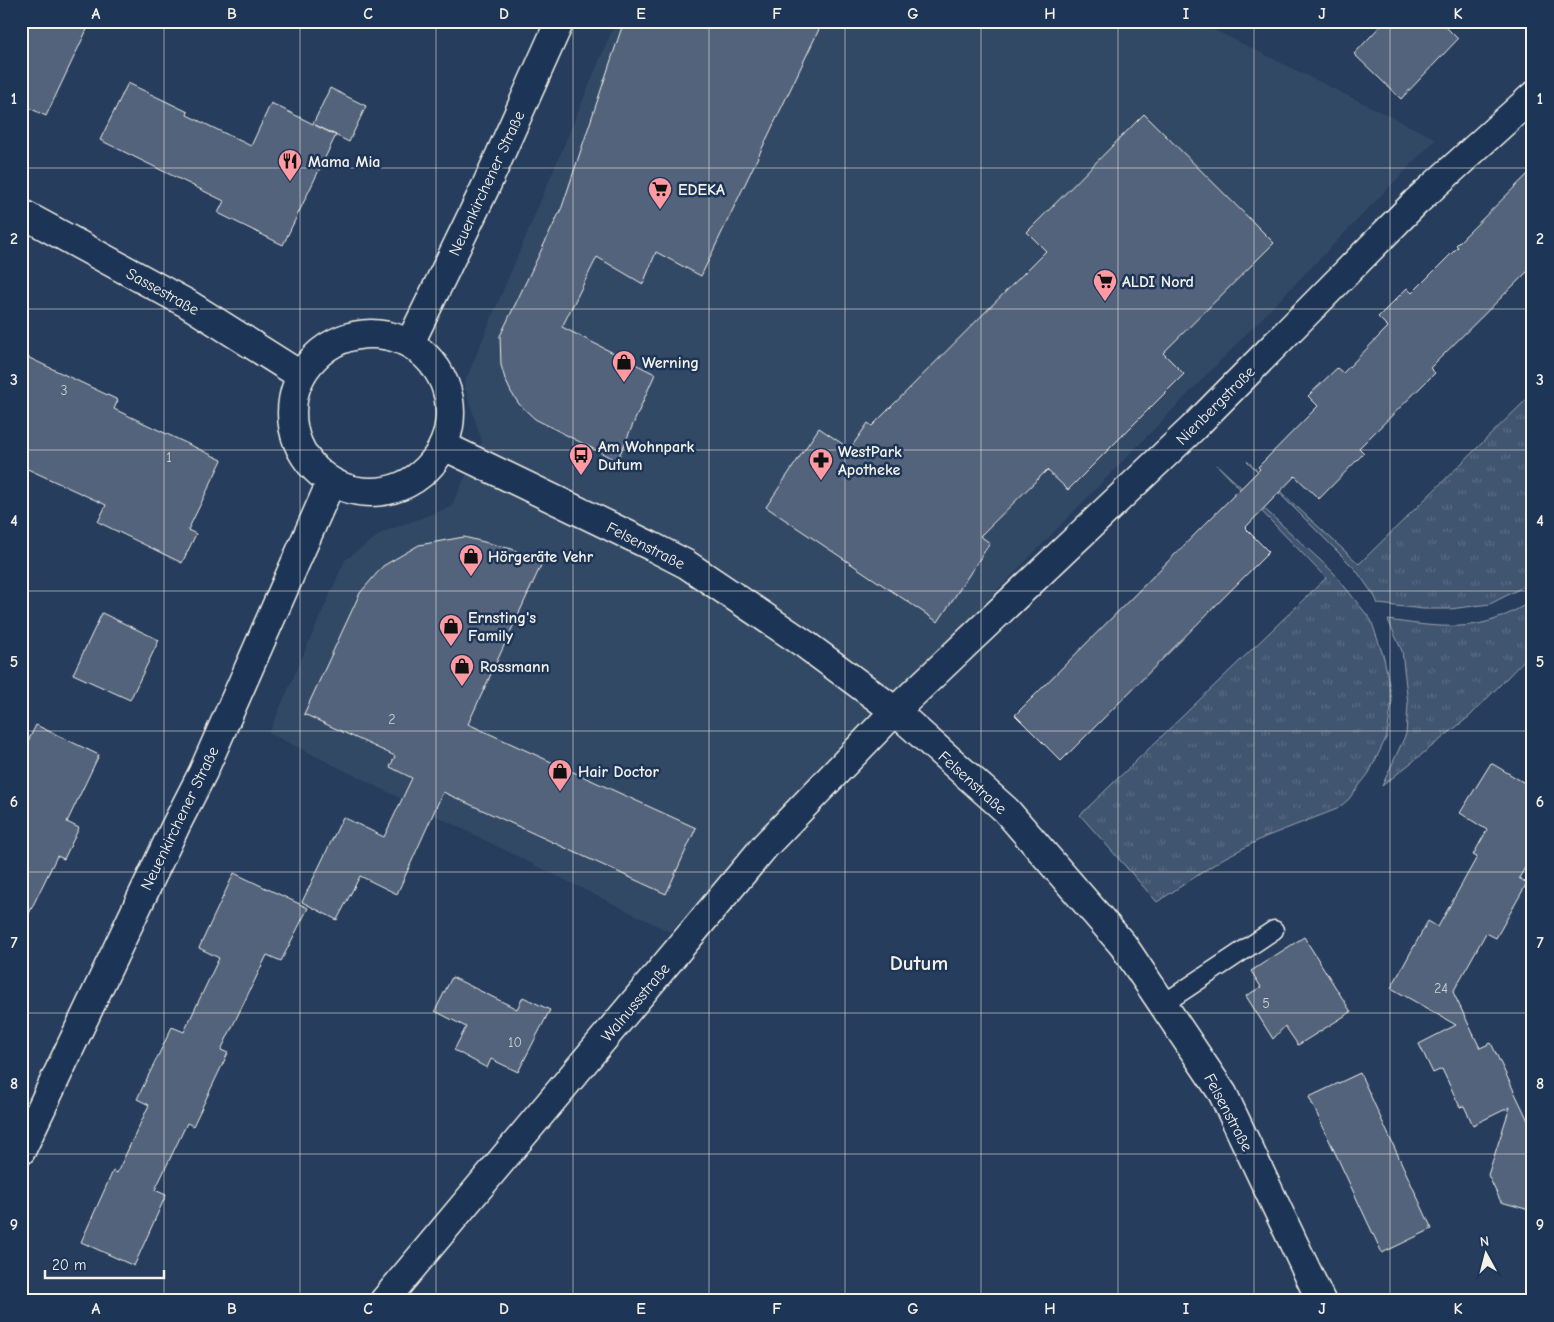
<svg xmlns="http://www.w3.org/2000/svg" width="1554" height="1322" font-family="'Comic Neue',sans-serif">
<defs>
<pattern id="grass-tufts" width="24" height="20" patternUnits="userSpaceOnUse" patternTransform="scale(1.25)"><rect width="24" height="20" fill="#40546f"/><path d="M3 7l-1-3M5 7V3M7 7l1-3M15 17l-1-3M17 17v-4M19 17l1-3" fill="none" stroke="#5c6d84"/></pattern>
</defs>
<rect width="100%" height="100%" fill="#263d5d"/>
<filter id="ink" filterUnits="userSpaceOnUse"><feTurbulence type="fractalNoise" baseFrequency=".02" numOctaves="2"/><feDisplacementMap in="SourceGraphic" scale="10" xChannelSelector="R" yChannelSelector="G"/><feConvolveMatrix kernelMatrix="1 2 1 2 8 2 1 2 1" color-interpolation-filters="sRGB"/></filter>
<g filter="url(#ink)">
<!-- built -->
<polygon fill="#334966" points="616,21 1196,21 1436,139 909,681 670,932 269,733 345,560 383,532 451,507 482,442 464,384"/>
<!-- grass -->
<g fill="url(#grass-tufts)" stroke="#9aa2ac">
<polygon points="1533,393 1533,576 1521,588 1490,604 1450,609 1423,609 1378,604 1375,597 1356,570 1247,461 1359,564"/>
<polygon points="1217,465 1333,572 1371,620 1384,658 1392,700 1387,736 1369,773 1348,800 1337,809 1265,837 1224,858 1157,902 1080,815 1326,578"/>
<path d="M 1533,599 L 1533,651 L 1470,716 L 1382,786 L 1406,734 L 1408,704 L 1402,651 L 1388,620 C 1430,626 1471,633 1510,613 C 1518,609 1526,605 1533,599 Z"/>
</g>
<!-- building -->
<g fill="#52647b" stroke="#f4f1e8">
<polygon points="21,21 91,21 46,116 21,104"/>
<polygon points="624,21 823,21 701,276 656,252 643,284 597,257 562,327 655,374 617,461 535,419 519,404 511,392 505,379 501,365 500,336 562,207"/>
<polygon points="1385,21 1440,21 1458,39 1401,99 1354,54"/>
<polygon points="128,83 188,112 187,115 251,146 271,103 313,124 330,88 366,106 349,142 315,125 336,135 283,245 218,213 224,201 100,140"/>
<polygon points="1144,114 1274,243 1163,353 1184,374 1068,490 1047,470 980,536 990,543 938,622 766,507 819,428 850,449 868,423 872,426 1046,251 1027,232"/>
<polygon points="1533,169 1533,266 1430,368 1435,373 1359,448 1364,453 1319,499 1295,476 1245,528 1269,552 1061,761 1015,715 1260,469 1258,467 1318,406 1308,396 1337,368 1343,373 1388,327 1378,317 1407,288 1412,293 1458,247 1456,245"/>
<polygon points="21,354 118,400 114,409 222,460 188,530 196,534 182,563 98,522 106,505 21,466"/>
<polygon points="464,537 512,549 542,563 468,724 696,828 666,894 443,792 397,894 360,876 337,920 302,902 343,817 384,837 412,778 390,767 395,756 304,714 360,593 383,566 419,545"/>
<polygon points="102,613 159,640 130,700 73,674"/>
<polygon points="36,725 99,755 67,822 79,828 64,859 57,856 21,930 21,755"/>
<polygon points="1491,763 1533,788 1533,854 1519,878 1527,883 1496,938 1486,933 1453,992 1480,1048 1491,1043 1533,1131 1533,1211 1501,1202 1488,1175 1510,1107 1473,1125 1464,1106 1460,1107 1442,1069 1433,1073 1419,1044 1456,1025 1391,988 1428,921 1438,927 1477,857 1473,855 1487,830 1460,813"/>
<polygon points="234,873 308,908 281,961 267,955 221,1050 228,1053 193,1126 187,1123 155,1190 166,1195 134,1266 81,1242 113,1171 117,1173 149,1105 137,1099 172,1027 184,1032 219,958 199,948"/>
<polygon points="1304,937 1351,1012 1298,1045 1285,1026 1273,1039 1246,996 1261,987 1251,971"/>
<polygon points="452,977 517,1009 523,997 550,1010 518,1072 491,1059 487,1068 454,1050 466,1027 435,1011"/>
<polygon points="1360,1073 1432,1229 1382,1253 1309,1097"/>
</g>
<g fill="none" stroke-linecap="round" stroke-linejoin="round">
<!-- service casing -->
<g stroke="#f4f1e8" stroke-width="21">
<polyline id="service" points="1163,1004 1274,930"/>
</g>
<!-- minor casing -->
<g stroke="#f4f1e8" stroke-width="31">
<g id="minor">
<polyline points="21,213 188,304 300,375"/>
<polyline points="444,446 651,546 686,564 806,645 895,711 1006,810 1123,945 1223,1094 1321,1301"/>
<polyline points="384,1301 765,846 895,711 1193,428 1416,202 1533,96"/>
</g>
</g>
<!-- tertiary casing -->
<g stroke="#f4f1e8" stroke-width="31">
<g id="tertiary">
<circle cx="371" cy="413" r="79"/>
<polyline points="410,343 486,186 560,21"/>
<polyline points="21,1151 176,825 203,772 331,482"/>
</g>
</g>
<!-- service -->
<use href="#service" stroke="#1d3557" stroke-width="18"/>
<!-- minor -->
<use href="#minor" stroke="#1d3557" stroke-width="28"/>
<!-- tertiary -->
<use href="#tertiary" stroke="#1d3557" stroke-width="28"/>
</g>
</g>
<!-- grid -->
<path fill="none" stroke="#f4f1e8" stroke-width="1" stroke-opacity="0.55" d="M 164,21 L 164,1301M 300,21 L 300,1301M 436,21 L 436,1301M 573,21 L 573,1301M 709,21 L 709,1301M 845,21 L 845,1301M 981,21 L 981,1301M 1118,21 L 1118,1301M 1254,21 L 1254,1301M 1390,21 L 1390,1301M 21,168 L 1533,168M 21,309 L 1533,309M 21,450 L 1533,450M 21,591 L 1533,591M 21,731 L 1533,731M 21,872 L 1533,872M 21,1013 L 1533,1013M 21,1154 L 1533,1154"/>
<!-- icons -->
<defs>
<g id="restaurant-pin" transform="scale(1.25)"><path d="M0 17L-7.5 6A9.5 9.5 0 1 1 7.5 6Z" fill="#ff9aa2" stroke="#1d3557"/><path d="M-5-6h1v4h1v-4h1v4h1v-4h1v5L-1.5 .5V6h-2V.5L-5-1ZM5-6V6H3V1.5H1.5Q1.5-4 5-6Z" fill="#111"/></g>
<g id="supermarket-pin" transform="scale(1.25)"><path d="M0 17L-7.5 6A9.5 9.5 0 1 1 7.5 6Z" fill="#ff9aa2" stroke="#1d3557"/><path d="M-6-5.5h2.5l.6 2H6L4.5 2H-2.5L-4.4-4H-6ZM-1.5 3.2a1.3 1.3 0 1 0 .1 0ZM3 3.2a1.3 1.3 0 1 0 .1 0Z" fill="#111"/></g>
<g id="shop-pin" transform="scale(1.25)"><path d="M0 17L-7.5 6A9.5 9.5 0 1 1 7.5 6Z" fill="#ff9aa2" stroke="#1d3557"/><path d="M-5-2.5h2.3a2.7 3.5 0 0 1 5.4 0H5L5.5 6h-11ZM-1.5-2.5h3a1.5 2.3 0 0 0-3 0Z" fill="#111"/></g>
<g id="bus-pin" transform="scale(1.25)"><path d="M0 17L-7.5 6A9.5 9.5 0 1 1 7.5 6Z" fill="#ff9aa2" stroke="#1d3557"/><path d="M-5-6H5V4H4V6H2V4H-2V6H-4V4H-5ZM-3.5-4V0h7V-4ZM-3.5 1.2v1.5H-2V1.2ZM2 1.2v1.5H3.5V1.2Z" fill="#111"/></g>
<g id="pharmacy-pin" transform="scale(1.25)"><path d="M0 17L-7.5 6A9.5 9.5 0 1 1 7.5 6Z" fill="#ff9aa2" stroke="#1d3557"/><path d="M-2-6h4v4h4v4h-4v4h-4v-4h-4v-4h4Z" fill="#111"/></g>
</defs>
<g fill-rule="evenodd">
<use href="#restaurant-pin" x="290" y="161"/>
<use href="#supermarket-pin" x="660" y="189"/>
<use href="#supermarket-pin" x="1105" y="281"/>
<use href="#shop-pin" x="624" y="362"/>
<use href="#bus-pin" x="581" y="455"/>
<use href="#pharmacy-pin" x="821" y="460"/>
<use href="#shop-pin" x="471" y="556"/>
<use href="#shop-pin" x="451" y="626"/>
<use href="#shop-pin" x="462" y="666"/>
<use href="#shop-pin" x="560" y="771"/>
</g>
<g text-anchor="middle" stroke-width="5" stroke-linejoin="round" paint-order="stroke">
<!-- number labels -->
<g font-size="14" fill="#cccecd">
<text x="64" y="395">3</text>
<text x="169" y="462">1</text>
<text x="392" y="724">2</text>
<text x="1441" y="993">24</text>
<text x="1266" y="1008">5</text>
<text x="515" y="1047">10</text>
</g>
<!-- poi labels -->
<g font-size="16" font-weight="bold" fill="#f4f1e8" stroke="#1d3557" text-anchor="start">
<text x="308" y="167">Mama Mia</text>
<text x="678" y="195">EDEKA</text>
<text x="1122" y="287">ALDI Nord</text>
<text x="642" y="368">Werning</text>
<text x="598" y="452">Am Wohnpark<tspan x="598" dy="18">Dutum</tspan></text>
<text x="838" y="457">WestPark<tspan x="838" dy="18">Apotheke</tspan></text>
<text x="488" y="562">Hörgeräte Vehr</text>
<text x="468" y="623">Ernsting's<tspan x="468" dy="18">Family</tspan></text>
<text x="480" y="672">Rossmann</text>
<text x="578" y="777">Hair Doctor</text>
</g>
<!-- street labels -->
<g font-size="16" fill="#f4f1e8" stroke="#1d3557">
<text transform="translate(486 183) rotate(-65)" y="6">Neuenkirchener Straße</text>
<text transform="translate(163 291) rotate(29)" y="6">Sassestraße</text>
<text transform="translate(1215 405) rotate(-45)" y="6">Nienbergstraße</text>
<text transform="translate(646 545) rotate(27)" y="6">Felsenstraße</text>
<text transform="translate(973 782) rotate(42)" y="6">Felsenstraße</text>
<text transform="translate(179 818) rotate(-64)" y="6">Neuenkirchener Straße</text>
<text transform="translate(635 1002) rotate(-50)" y="6">Walnussstraße</text>
<text transform="translate(1229 1112) rotate(62)" y="6">Felsenstraße</text>
</g>
<!-- district labels -->
<g font-size="21" font-weight="bold" fill="#f4f1e8" stroke="#1d3557">
<text x="919" y="970">Dutum</text>
</g>
</g>
<!-- margin -->
<rect width="1554" height="1322" fill="none" stroke="#1d3557" stroke-width="55"/>
<!-- north arrow -->
<g transform="translate(1486 1254) rotate(353)" stroke="#1d3557" stroke-width="4" paint-order="stroke">
<path d="M0-4L9 19L0 12L-9 19Z" fill="#f4f1e8"/>
<text y="-8" font-size="14" font-weight="bold" text-anchor="middle" fill="#f4f1e8">N</text>
</g>
<!-- scale -->
<path d="M45 1270v8h119v-8" fill="none" stroke="#f4f1e8" stroke-width="2.5"/>
<text x="52" y="1270" font-size="15" fill="#f4f1e8" stroke="#1d3557" stroke-width="4" paint-order="stroke">20 m</text>
<rect x="28" y="28" width="1498" height="1266" fill="none" stroke="#f4f1e8" stroke-width="2"/>
<g font-size="16" text-anchor="middle" font-weight="bold" fill="#f4f1e8">
<text x="96" y="19">A</text>
<text x="232" y="19">B</text>
<text x="368" y="19">C</text>
<text x="504" y="19">D</text>
<text x="641" y="19">E</text>
<text x="777" y="19">F</text>
<text x="913" y="19">G</text>
<text x="1050" y="19">H</text>
<text x="1186" y="19">I</text>
<text x="1322" y="19">J</text>
<text x="1458" y="19">K</text>
<text x="14" y="104">1</text>
<text x="1540" y="104">1</text>
<text x="14" y="244">2</text>
<text x="1540" y="244">2</text>
<text x="14" y="385">3</text>
<text x="1540" y="385">3</text>
<text x="14" y="526">4</text>
<text x="1540" y="526">4</text>
<text x="14" y="667">5</text>
<text x="1540" y="667">5</text>
<text x="14" y="807">6</text>
<text x="1540" y="807">6</text>
<text x="14" y="948">7</text>
<text x="1540" y="948">7</text>
<text x="14" y="1089">8</text>
<text x="1540" y="1089">8</text>
<text x="14" y="1230">9</text>
<text x="1540" y="1230">9</text>
<text x="96" y="1314">A</text>
<text x="232" y="1314">B</text>
<text x="368" y="1314">C</text>
<text x="504" y="1314">D</text>
<text x="641" y="1314">E</text>
<text x="777" y="1314">F</text>
<text x="913" y="1314">G</text>
<text x="1050" y="1314">H</text>
<text x="1186" y="1314">I</text>
<text x="1322" y="1314">J</text>
<text x="1458" y="1314">K</text>
</g>
</svg>
